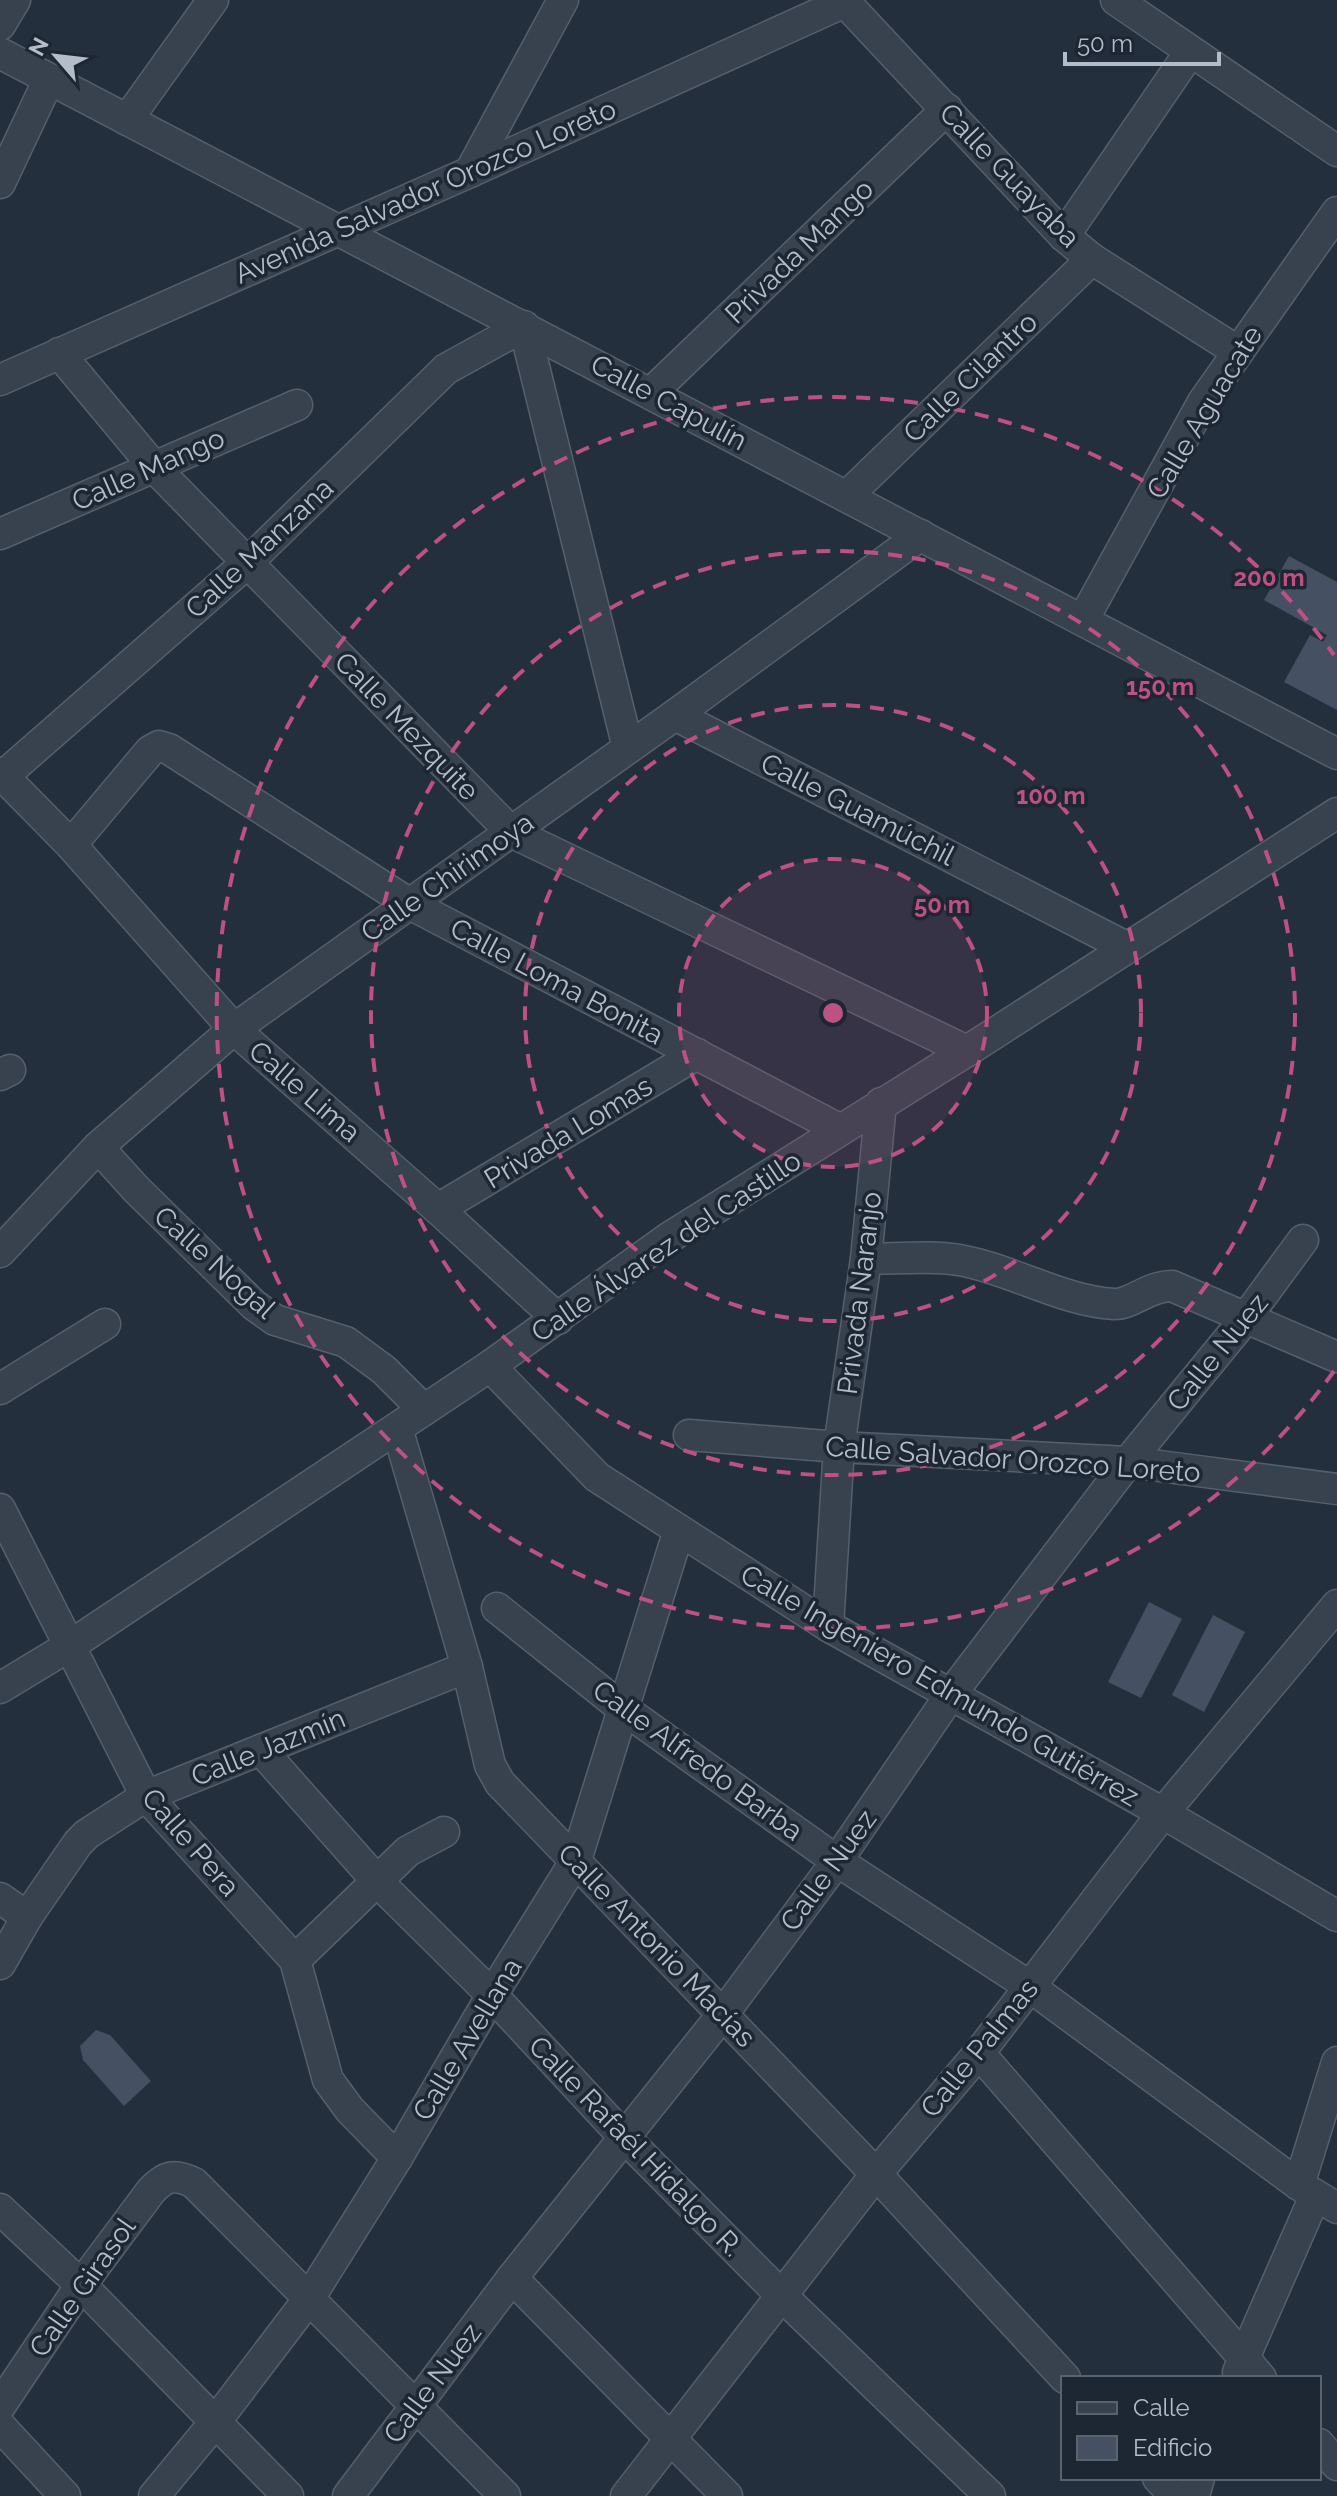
<svg xmlns="http://www.w3.org/2000/svg" width="1337" height="2496" font-family="Raleway,sans-serif">
<rect width="100%" height="100%" fill="#242f3e"/>
<!-- building -->
<g fill="#455162">
<polygon points="1289,556 1337,582 1337,710 1284,682 1310,635 1323,642 1327,635 1264,600"/>
<polygon points="1149,1602 1182,1619 1141,1698 1108,1682"/>
<polygon points="1213,1615 1245,1632 1204,1712 1172,1695"/>
<polygon points="96,2030 110,2035 151,2081 124,2106 83,2060 80,2046"/>
</g>
<g fill="none" stroke-linecap="round" stroke-linejoin="round">
<!-- minor casing -->
<g stroke="#565f6c" stroke-width="33">
<g id="minor">
<polyline points="843,0 1064,236 1092,259 1237,351"/>
<polyline points="1116,0 1337,151"/>
<polyline points="0,25 15,0"/>
<polyline points="0,53 1337,754"/>
<polyline points="127,120 213,0"/>
<polyline points="470,172 563,0"/>
<polyline points="0,183 49,79"/>
<polyline points="1064,236 1190,52"/>
<polyline points="59,353 154,467 511,832 967,1051"/>
<polyline points="0,380 470,172 849,0"/>
<polyline points="651,393 947,109"/>
<polyline points="847,496 1092,259"/>
<polyline points="0,534 297,405"/>
<polyline points="1083,620 1203,402 1337,212"/>
<polyline points="675,715 1126,947"/>
<polyline points="0,773 71,845 234,1029 438,1209 558,1319"/>
<polyline points="0,779 248,562 446,369 524,326 628,748"/>
<polyline points="71,845 150,751 159,746 169,749 410,904 839,1129"/>
<polyline points="0,1075 10,1070"/>
<polyline points="98,1147 136,1189 254,1305 275,1320 346,1342 384,1370 424,1410"/>
<polyline points="438,1209 697,1054"/>
<polyline points="0,1252 98,1147 234,1029 675,715 921,535"/>
<path d="M 866,1259 C 893,1259 934,1255 959,1260 C 1011,1269 1062,1301 1114,1304 C 1131,1305 1148,1286 1172,1286 L 1337,1357"/>
<polyline points="490,1366 597,1477 828,1626 1163,1813 1337,1916"/>
<polyline points="0,1389 105,1324"/>
<polyline points="397,1428 467,1667 490,1765 500,1783 876,2174 1065,2378"/>
<polyline points="689,1435 839,1447 1128,1462 1337,1489"/>
<polyline points="0,1509 146,1796 295,1960 328,2080 350,2110 397,2158"/>
<polyline points="497,1608 622,1708 837,1861 1029,1986 1299,2185 1337,2208"/>
<polyline points="828,1626 839,1447 866,1259 881,1103"/>
<polyline points="0,1688 71,1645 490,1366 670,1237 967,1051 1337,813"/>
<polyline points="261,1750 378,1882 492,1995 625,2138 781,2295 990,2496"/>
<polyline points="0,1898 27,1917"/>
<polyline points="295,1960 408,1851 444,1832"/>
<polyline points="0,1964 27,1917 78,1843 87,1834 146,1796 467,1667"/>
<polyline points="979,2053 1261,2378"/>
<polyline points="1299,2185 1337,2062"/>
<polyline points="0,2209 81,2285 288,2496"/>
<polyline points="512,2278 727,2496"/>
<polyline points="1238,2372 1315,2196"/>
<path d="M 0,2406 L 81,2285 L 151,2191 C 165,2176 174,2173 194,2183 L 505,2496"/>
<polyline points="0,2426 65,2496"/>
<polyline points="1319,2444 1337,2465"/>
<polyline points="1158,2478 1175,2496"/>
<polyline points="154,2496 216,2421 308,2300 397,2158 492,1995 576,1860 679,1530"/>
<polyline points="348,2496 512,2278 723,2014 837,1861 951,1694 1128,1462 1245,1319 1303,1240"/>
<polyline points="626,2496 876,2174 979,2053 1163,1813 1337,1605"/>
<polyline points="1194,2496 1199,2478"/>
</g>
</g>
<!-- minor -->
<use href="#minor" stroke="#38414e" stroke-width="30"/>
</g>
<!-- distance rings -->
<circle cx="833" cy="1013" r="154" fill="#bd5182" fill-opacity=".12"/>
<g fill="none" stroke="#bd5182" stroke-width="4" stroke-dasharray="14 10">
<circle cx="833" cy="1013" r="154"/>
<circle cx="833" cy="1013" r="308"/>
<circle cx="833" cy="1013" r="462"/>
<path d="M1334 1371A616 616 0 1 1 1334 655"/>
</g>
<g text-anchor="middle" stroke-width="7" stroke-linejoin="round" paint-order="stroke">
<!-- street labels -->
<g font-size="28" fill="#b4bcc9" stroke="#1d2633">
<text transform="translate(1010 175) rotate(46)" y="10">Calle Guayaba</text>
<text transform="translate(425 191) rotate(-24)" y="10">Avenida Salvador Orozco Loreto</text>
<text transform="translate(799 251) rotate(-44)" y="10">Privada Mango</text>
<text transform="translate(970 377) rotate(-44)" y="10">Calle Cilantro</text>
<text transform="translate(669 402) rotate(28)" y="10">Calle Capulín</text>
<text transform="translate(1204 412) rotate(-59)" y="10">Calle Aguacate</text>
<text transform="translate(148 469) rotate(-24)" y="10">Calle Mango</text>
<text transform="translate(259 548) rotate(-43)" y="10">Calle Manzana</text>
<text transform="translate(407 726) rotate(46)" y="10">Calle Mezquite</text>
<text transform="translate(858 809) rotate(27)" y="10">Calle Guamúchil</text>
<text transform="translate(447 877) rotate(-35)" y="10">Calle Chirimoya</text>
<text transform="translate(557 981) rotate(28)" y="10">Calle Loma Bonita</text>
<text transform="translate(305 1091) rotate(41)" y="10">Calle Lima</text>
<text transform="translate(568 1132) rotate(-31)" y="10">Privada Lomas</text>
<text transform="translate(666 1246) rotate(-34)" y="10">Calle Álvarez del Castillo</text>
<text transform="translate(215 1262) rotate(42)" y="10">Calle Nogal</text>
<text transform="translate(859 1293) rotate(-83)" y="10">Privada Naranjo</text>
<text transform="translate(1217 1352) rotate(-51)" y="10">Calle Nuez</text>
<text transform="translate(1013 1459) rotate(4)" y="10">Calle Salvador Orozco Loreto</text>
<text transform="translate(940 1685) rotate(30)" y="10">Calle Ingeniero Edmundo Gutiérrez</text>
<text transform="translate(268 1747) rotate(-22)" y="10">Calle Jazmín</text>
<text transform="translate(698 1760) rotate(36)" y="10">Calle Alfredo Barba</text>
<text transform="translate(191 1842) rotate(49)" y="10">Calle Pera</text>
<text transform="translate(828 1870) rotate(-54)" y="10">Calle Nuez</text>
<text transform="translate(657 1945) rotate(46)" y="10">Calle Antonio Macías</text>
<text transform="translate(467 2039) rotate(-59)" y="10">Calle Avellana</text>
<text transform="translate(979 2048) rotate(-51)" y="10">Calle Palmas</text>
<text transform="translate(636 2146) rotate(46)" y="10">Calle Rafaél Hidalgo R.</text>
<text transform="translate(82 2287) rotate(-55)" y="10">Calle Girasol</text>
<text transform="translate(432 2383) rotate(-53)" y="10">Calle Nuez</text>
</g>
</g>
<circle cx="833" cy="1013" r="12" fill="#bd5182" stroke="#1d2633" stroke-width="4"/>
<g font-size="24" text-anchor="middle" font-weight="bold" fill="#bd5182" stroke="#1d2633" stroke-width="7" stroke-linejoin="round" paint-order="stroke">
<text x="1269" y="586">200 m</text>
<text x="1160" y="695">150 m</text>
<text x="1051" y="804">100 m</text>
<text x="942" y="913">50 m</text>
</g>
<!-- legend -->
<rect x="1061" y="2376" width="260" height="104" fill="#1d2633" stroke="#59626f" stroke-width="2"/>
<rect x="1077" y="2402" width="40" height="12" fill="#38414e" stroke="#59626f" stroke-width="2"/>
<text x="1133" y="2416" font-size="24" fill="#b4bcc9">Calle</text>
<rect x="1077" y="2436" width="40" height="24" fill="#455162" stroke="#59626f" stroke-width="2"/>
<text x="1133" y="2456" font-size="24" fill="#b4bcc9">Edificio</text>
<!-- north arrow -->
<g transform="translate(56 56) rotate(298)" stroke="#1d2633" stroke-width="6" paint-order="stroke">
<path d="M0-6L14 30L0 20L-14 30Z" fill="#b4bcc9"/>
<text y="-12" font-size="22" font-weight="bold" text-anchor="middle" fill="#b4bcc9">N</text>
</g>
<!-- scale -->
<path d="M1065 52v12h154v-12" fill="none" stroke="#b4bcc9" stroke-width="4"/>
<text x="1077" y="52" font-size="24" fill="#b4bcc9" stroke="#1d2633" stroke-width="6" paint-order="stroke">50 m</text>
</svg>
